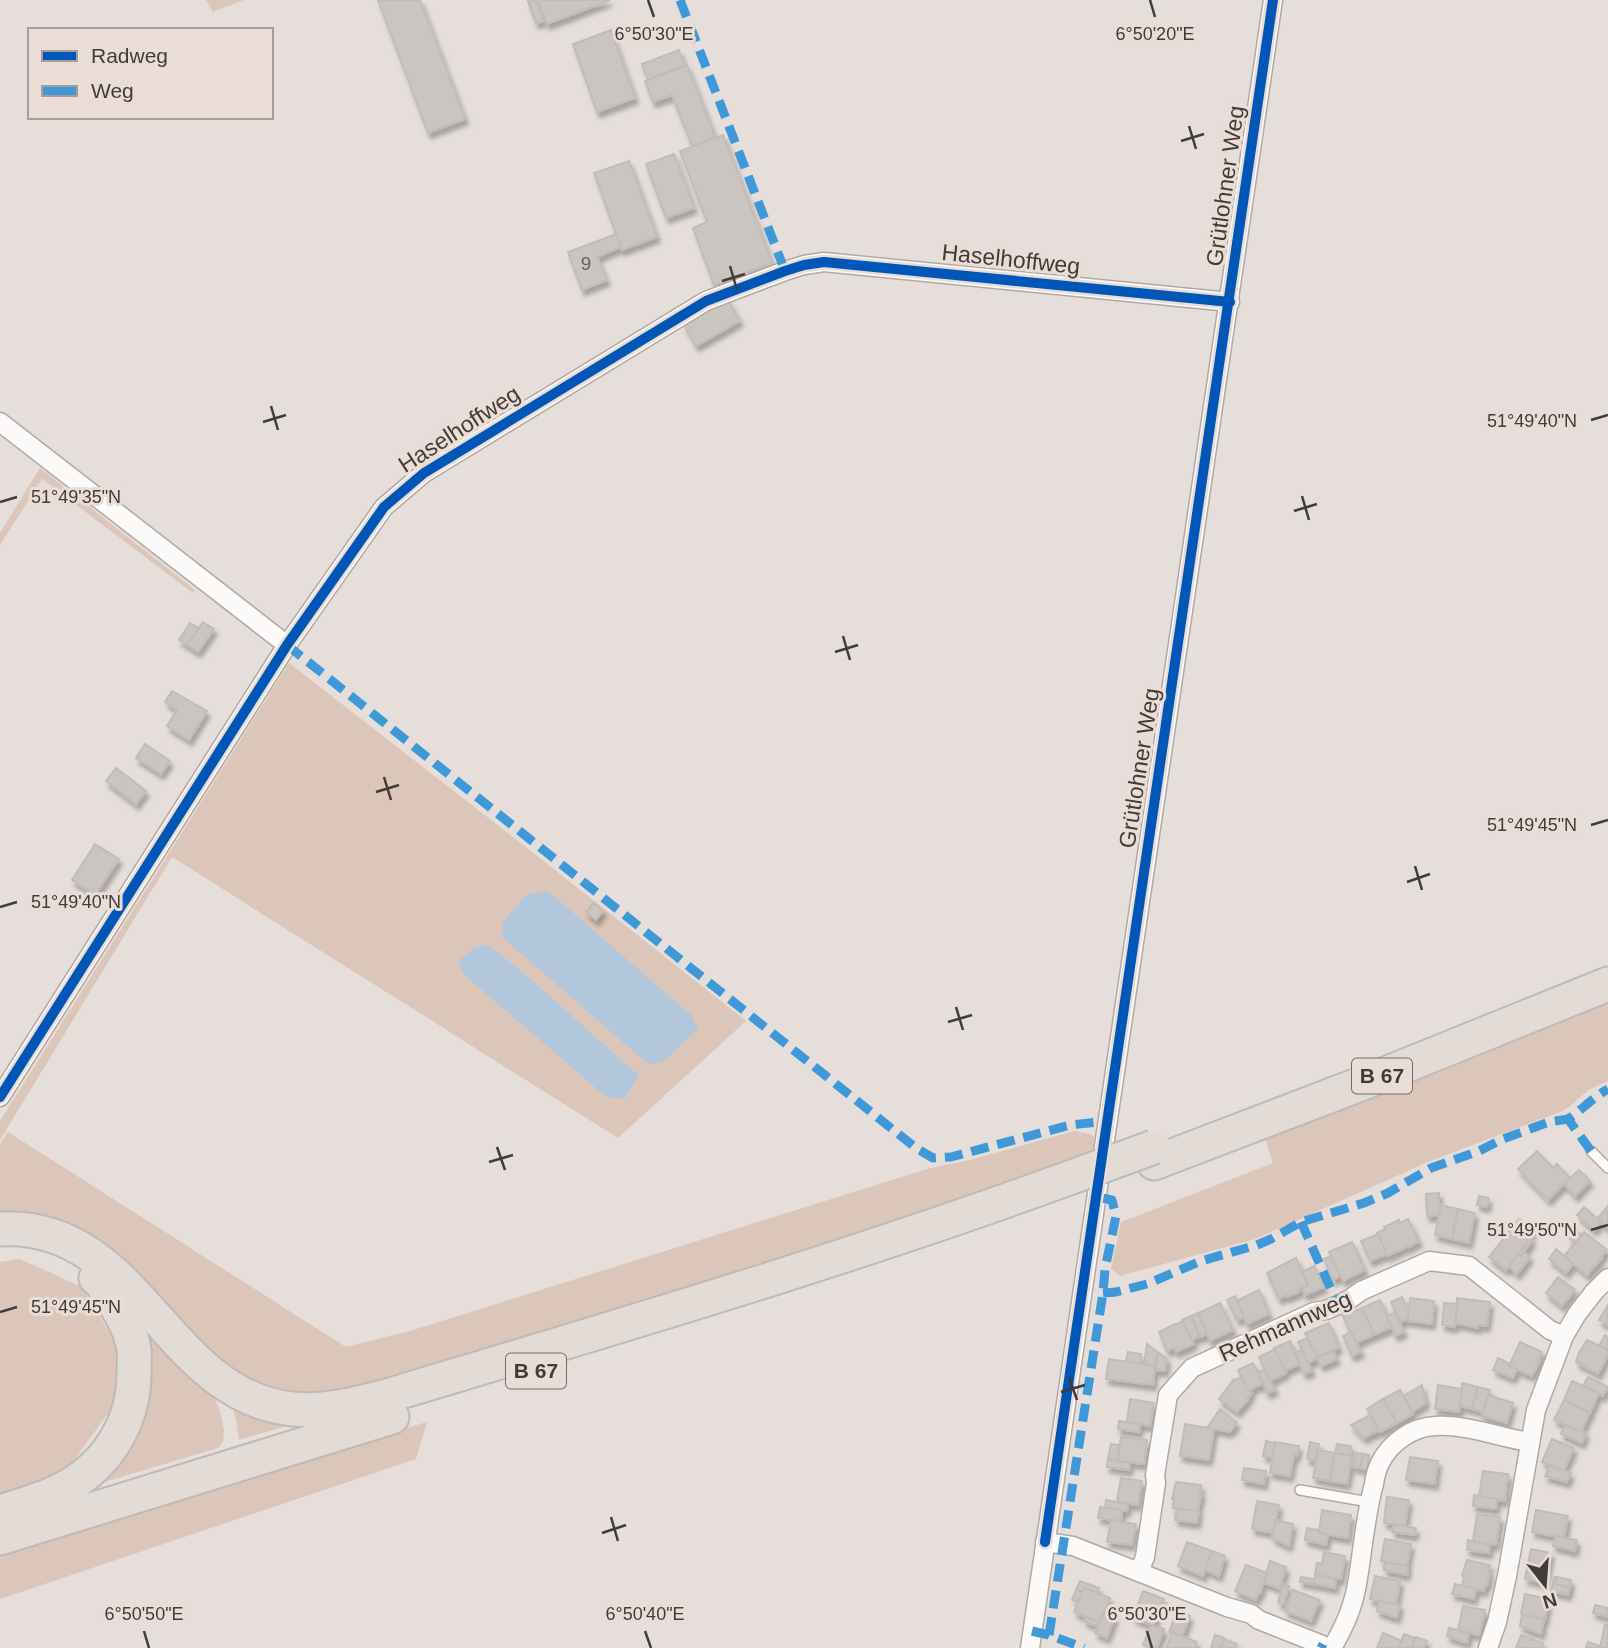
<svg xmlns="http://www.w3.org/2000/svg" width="1608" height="1648" font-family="Helvetica,sans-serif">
<defs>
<filter id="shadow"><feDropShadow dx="3" dy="5.5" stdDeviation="2" flood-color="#0004"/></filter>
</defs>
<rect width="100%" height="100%" fill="#e5deda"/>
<!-- green -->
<g fill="#dbc6b9">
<polygon points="206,0 244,0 213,12"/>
<polygon points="40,468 195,590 193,593 42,479 0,545 0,533"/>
<polygon points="289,663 536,855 746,1021 618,1138 172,857 0,1140 0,1121"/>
<polygon points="1608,998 1608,1081 1590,1089 1565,1110 1428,1162 1255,1239 1120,1276 1111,1269 1121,1222 1273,1163 1264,1135"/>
<polygon points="1075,1131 1090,1134 1094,1137 1093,1153 1066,1165 357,1399 285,1394 220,1364 145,1284 0,1222 0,1144 8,1132 346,1347 410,1331 927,1169 974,1159"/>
<polygon points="20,1259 82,1287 121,1352 113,1406 70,1466 15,1498 0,1502 0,1262"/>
<polygon points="119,1291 212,1391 221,1415 224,1430 223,1441 218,1448 81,1489 126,1441"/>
<polygon points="229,1397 310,1419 239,1440 236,1419"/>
<polygon points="427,1422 416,1459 0,1599 0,1551"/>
</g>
<!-- water -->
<g fill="#b2c7dc">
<polygon points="548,891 691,1015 698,1029 663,1062 648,1064 502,937 503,921 528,894"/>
<polygon points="489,945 534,982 639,1076 624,1099 605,1096 462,973 459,961 475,947"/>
</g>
<!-- building -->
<g fill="#cbc5c2" stroke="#c2bcb9" stroke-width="2" filter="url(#shadow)">
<polygon points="378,0 420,0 465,119 428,133"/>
<polygon points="536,0 543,21 536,23 528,1"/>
<polygon points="538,0 610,0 547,24"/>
<polygon points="611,30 635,98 597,112 573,44"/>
<polygon points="679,50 685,66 648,80 642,64"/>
<polygon points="687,65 715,137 692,146 672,95 653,102 645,81"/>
<polygon points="723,135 772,263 714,285 693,228 707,222 680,151"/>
<polygon points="674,154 694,208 666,218 646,164"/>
<polygon points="629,161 657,237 622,250 594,173"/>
<polygon points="616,234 621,247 597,257 607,280 582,290 568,252"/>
<polygon points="728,300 740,321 696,346 684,325"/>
<polygon points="203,622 214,629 198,652 187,645"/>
<polygon points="190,623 199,628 187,645 179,640"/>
<polygon points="172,691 207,711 189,740 167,726 177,710 165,702"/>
<polygon points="145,744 170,761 161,774 136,758"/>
<polygon points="116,768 146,791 136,804 106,781"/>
<polygon points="95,844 119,859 95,895 72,880"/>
<polygon points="594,903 603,911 596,920 586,912"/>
<polygon points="1537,1151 1553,1168 1557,1164 1570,1178 1548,1200 1518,1169"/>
<polygon points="1579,1170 1590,1181 1575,1196 1564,1184"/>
<polygon points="1439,1193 1439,1205 1441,1205 1439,1216 1427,1216 1426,1194"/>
<polygon points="1479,1196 1489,1198 1487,1207 1477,1205"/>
<polygon points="1441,1205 1458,1209 1452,1239 1435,1235"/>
<polygon points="1608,1206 1608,1228 1597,1219"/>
<polygon points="1584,1207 1601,1222 1594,1230 1577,1215"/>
<polygon points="1458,1209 1475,1213 1469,1243 1452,1239"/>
<polygon points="1408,1219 1419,1241 1409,1247 1409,1246 1387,1256 1377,1233 1386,1229 1384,1227 1399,1220 1400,1223"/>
<polygon points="1519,1219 1534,1230 1529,1236 1514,1225"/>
<polygon points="1514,1225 1531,1237 1506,1270 1489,1257"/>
<polygon points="1576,1230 1582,1235 1575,1243 1569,1238"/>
<polygon points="1584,1232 1607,1250 1601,1257 1602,1258 1587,1275 1564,1256"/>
<polygon points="1378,1234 1387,1254 1370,1261 1361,1241"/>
<polygon points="1530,1239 1532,1241 1521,1256 1518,1254"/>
<polygon points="1352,1242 1365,1270 1343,1281 1329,1252"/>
<polygon points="1556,1249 1573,1264 1566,1273 1549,1259"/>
<polygon points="1524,1252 1530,1257 1517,1274 1509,1267 1518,1254 1521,1256"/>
<polygon points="1331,1256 1340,1276 1333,1280 1324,1259"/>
<polygon points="1296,1258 1308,1285 1298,1290 1299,1292 1287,1297 1286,1295 1279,1299 1267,1273"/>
<polygon points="1314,1266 1324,1287 1305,1295 1302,1288 1308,1285 1302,1272"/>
<polygon points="1558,1277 1575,1290 1562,1306 1546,1293"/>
<polygon points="1259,1290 1269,1314 1247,1324 1236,1301"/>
<polygon points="1235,1296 1244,1317 1237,1320 1227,1300"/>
<polygon points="1402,1297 1407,1309 1409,1309 1408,1319 1400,1322 1391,1302"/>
<polygon points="1410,1298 1434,1301 1432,1324 1408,1321"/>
<polygon points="1457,1298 1490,1302 1487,1326 1478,1325 1478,1328 1455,1323"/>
<polygon points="1380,1300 1392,1327 1374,1335 1362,1308"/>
<polygon points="1220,1303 1233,1330 1210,1341 1198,1313"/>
<polygon points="1444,1303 1457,1304 1455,1327 1442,1325"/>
<polygon points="1608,1305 1608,1325 1599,1320"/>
<polygon points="1362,1308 1374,1335 1355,1343 1343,1316"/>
<polygon points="1395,1312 1404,1332 1395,1336 1387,1316"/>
<polygon points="1198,1313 1207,1334 1200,1337 1191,1316"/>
<polygon points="1191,1316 1199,1336 1192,1340 1182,1320"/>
<polygon points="1183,1321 1194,1344 1176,1352 1174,1348 1167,1351 1159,1332 1175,1324 1175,1325"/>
<polygon points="1329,1323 1339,1348 1316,1358 1305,1333"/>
<polygon points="1351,1332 1361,1352 1352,1356 1343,1336"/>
<polygon points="1605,1335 1608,1337 1608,1350 1599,1346"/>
<polygon points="1307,1338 1318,1358 1308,1363 1298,1342"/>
<polygon points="1587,1340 1608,1350 1608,1355 1598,1374 1576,1362 1579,1353"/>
<polygon points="1290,1341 1300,1364 1285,1371 1274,1348"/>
<polygon points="1520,1342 1542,1352 1539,1360 1540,1361 1532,1376 1509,1366"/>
<polygon points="1147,1344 1158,1353 1155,1366 1144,1364"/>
<polygon points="1275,1349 1286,1373 1270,1381 1259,1357"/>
<polygon points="1302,1350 1312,1371 1304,1374 1295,1353"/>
<polygon points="1333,1351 1337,1359 1321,1366 1317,1357"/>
<polygon points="1128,1352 1141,1354 1140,1364 1126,1362"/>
<polygon points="1158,1352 1167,1359 1165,1371 1155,1370"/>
<polygon points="1498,1358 1510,1364 1509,1366 1517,1369 1513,1378 1493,1370"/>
<polygon points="1109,1359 1155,1366 1153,1385 1106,1379"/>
<polygon points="1253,1363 1263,1384 1253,1388 1250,1391 1247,1389 1238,1370"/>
<polygon points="1265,1370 1275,1390 1267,1393 1258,1372"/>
<polygon points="1242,1377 1247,1389 1252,1393 1247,1399 1248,1400 1237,1412 1219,1399 1234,1379 1236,1380"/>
<polygon points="1588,1377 1608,1387 1603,1396 1583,1386"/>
<polygon points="1572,1381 1599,1393 1590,1413 1564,1400"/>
<polygon points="1462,1383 1478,1387 1472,1409 1460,1406"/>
<polygon points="1422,1385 1426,1403 1412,1412 1403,1396"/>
<polygon points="1438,1385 1462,1389 1459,1412 1435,1409"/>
<polygon points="1478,1387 1490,1390 1483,1412 1472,1409"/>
<polygon points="1400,1390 1413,1414 1397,1423 1383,1399"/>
<polygon points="1488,1395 1513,1403 1507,1423 1482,1416"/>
<polygon points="1130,1399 1154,1403 1150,1426 1127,1422"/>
<polygon points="1383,1399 1397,1423 1380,1432 1367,1409"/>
<polygon points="1564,1400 1590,1413 1581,1432 1554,1420"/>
<polygon points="1220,1409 1237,1423 1230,1432 1207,1428"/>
<polygon points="1370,1415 1379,1430 1364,1438 1351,1425"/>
<polygon points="1119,1421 1140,1424 1139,1432 1118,1429"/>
<polygon points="1185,1424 1214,1429 1209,1460 1180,1456"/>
<polygon points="1565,1425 1586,1433 1582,1443 1561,1434"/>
<polygon points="1121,1437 1147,1440 1144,1464 1117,1461"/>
<polygon points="1552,1439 1574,1448 1564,1471 1542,1462"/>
<polygon points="1266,1441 1275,1443 1273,1458 1263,1456"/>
<polygon points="1275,1442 1299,1446 1297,1456 1294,1455 1290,1476 1270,1473"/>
<polygon points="1310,1442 1319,1444 1316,1461 1307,1459"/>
<polygon points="1111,1444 1119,1445 1117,1461 1108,1459"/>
<polygon points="1337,1444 1351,1446 1350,1456 1335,1453"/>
<polygon points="1318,1450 1335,1453 1330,1481 1313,1478"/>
<polygon points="1335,1453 1352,1456 1347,1484 1330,1481"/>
<polygon points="1356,1453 1363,1454 1360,1468 1353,1467"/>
<polygon points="1363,1454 1369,1455 1367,1470 1360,1468"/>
<polygon points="1410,1457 1438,1461 1435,1484 1406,1480"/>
<polygon points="1108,1459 1130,1463 1129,1470 1107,1467"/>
<polygon points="1550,1465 1571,1473 1567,1482 1545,1476"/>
<polygon points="1244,1468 1266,1471 1264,1484 1242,1480"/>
<polygon points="1483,1471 1508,1474 1505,1501 1479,1497"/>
<polygon points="1121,1478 1142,1481 1138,1505 1117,1502"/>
<polygon points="1176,1482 1201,1485 1200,1494 1202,1494 1197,1512 1173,1508 1174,1499 1172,1499"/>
<polygon points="1474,1495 1497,1499 1496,1509 1473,1506"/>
<polygon points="1387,1497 1409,1500 1405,1526 1384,1523"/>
<polygon points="1106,1500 1128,1504 1127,1511 1105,1508"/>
<polygon points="1257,1501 1279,1505 1274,1533 1252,1529"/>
<polygon points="1100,1507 1122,1510 1121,1521 1098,1518"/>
<polygon points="1177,1509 1199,1511 1197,1523 1175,1520"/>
<polygon points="1322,1510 1351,1515 1348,1538 1319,1533"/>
<polygon points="1536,1510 1568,1516 1564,1538 1532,1532"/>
<polygon points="1477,1514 1500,1517 1496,1545 1473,1542"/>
<polygon points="1111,1520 1136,1524 1132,1545 1107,1542"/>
<polygon points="1276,1520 1293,1524 1289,1546 1272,1538"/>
<polygon points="1394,1524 1416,1528 1415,1535 1392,1532"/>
<polygon points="1307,1528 1319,1530 1319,1533 1328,1535 1326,1545 1305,1540"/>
<polygon points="1555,1536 1577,1540 1575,1551 1553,1546"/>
<polygon points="1385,1539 1411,1544 1407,1566 1381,1561"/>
<polygon points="1468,1540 1490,1545 1489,1553 1467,1550"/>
<polygon points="1187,1542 1212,1551 1203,1576 1178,1566"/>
<polygon points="1531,1549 1551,1553 1545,1583 1525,1579"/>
<polygon points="1212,1551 1225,1556 1219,1576 1205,1570"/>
<polygon points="1324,1552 1345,1556 1341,1579 1315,1575 1317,1563 1322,1564"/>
<polygon points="1467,1560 1490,1565 1488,1572 1490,1573 1487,1586 1485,1586 1484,1591 1462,1586 1464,1577 1462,1575"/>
<polygon points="1270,1561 1286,1567 1280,1589 1263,1582"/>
<polygon points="1385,1562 1408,1566 1407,1575 1384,1570"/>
<polygon points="1246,1565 1267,1573 1260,1594 1258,1594 1256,1600 1235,1591"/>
<polygon points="1315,1575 1336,1579 1335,1588 1314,1584"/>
<polygon points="1375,1576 1400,1581 1396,1605 1370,1599"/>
<polygon points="1301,1577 1314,1579 1314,1584 1300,1582"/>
<polygon points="1554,1577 1557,1577 1555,1584 1570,1587 1568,1595 1551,1591"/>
<polygon points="1557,1577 1571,1580 1570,1587 1555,1584"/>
<polygon points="1080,1581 1099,1588 1097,1593 1084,1588 1082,1592 1076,1590"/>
<polygon points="1283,1584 1289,1586 1284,1604 1278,1602"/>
<polygon points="1455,1584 1476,1589 1474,1599 1452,1594"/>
<polygon points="1084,1588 1110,1598 1100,1623 1074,1612"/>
<polygon points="1076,1590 1082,1592 1078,1602 1072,1600"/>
<polygon points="1293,1590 1320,1600 1311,1621 1285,1611"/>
<polygon points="1143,1591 1164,1599 1153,1626 1133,1618"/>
<polygon points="1525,1594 1549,1599 1545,1619 1521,1614"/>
<polygon points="1379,1601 1400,1605 1397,1618 1377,1611"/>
<polygon points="1595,1605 1608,1608 1608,1617 1593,1613"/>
<polygon points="1463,1606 1485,1610 1479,1635 1458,1630"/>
<polygon points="1177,1611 1190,1616 1182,1636 1169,1632"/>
<polygon points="1104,1612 1115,1616 1107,1638 1095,1633"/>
<polygon points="1522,1615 1544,1619 1541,1634 1520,1626"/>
<polygon points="1086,1617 1100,1623 1098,1627 1084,1621"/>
<polygon points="1605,1624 1608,1625 1608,1648 1600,1648"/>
<polygon points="1151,1625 1164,1629 1157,1648 1151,1648 1143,1645"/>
<polygon points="1449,1628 1469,1633 1467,1643 1447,1636"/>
<polygon points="1172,1632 1197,1642 1195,1648 1166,1648"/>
<polygon points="1383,1633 1402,1641 1399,1648 1377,1648"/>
<polygon points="1404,1634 1415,1638 1412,1648 1399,1648"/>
<polygon points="1215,1635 1224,1638 1221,1648 1211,1648"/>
<polygon points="1521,1635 1543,1643 1541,1648 1516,1648"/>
<polygon points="1416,1637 1427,1641 1423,1648 1412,1648"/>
<polygon points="1224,1639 1237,1644 1235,1648 1221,1648"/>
<polygon points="1588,1642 1600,1646 1600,1648 1586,1648"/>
</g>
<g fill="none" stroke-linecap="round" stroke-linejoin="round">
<!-- lane casing -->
<g stroke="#afa9a6" stroke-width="12">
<g id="lane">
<polyline points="1591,1151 1608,1168"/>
<polyline points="1300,1490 1369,1502"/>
</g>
</g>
<!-- street casing -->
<g stroke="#afa9a6" stroke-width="21">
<g id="street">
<polyline points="0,422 287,645"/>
<polyline points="0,1097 287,645 384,507 424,473 706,301 785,271 804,265 824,262 1230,302"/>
<polyline points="1045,1542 1073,1546 1227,1607 1251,1614 1259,1620 1330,1648"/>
<polyline points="1139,1572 1145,1557 1156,1483 1155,1475 1168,1395 1192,1368 1314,1312 1326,1310 1338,1305 1350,1299 1361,1291 1429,1261 1469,1266 1550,1330 1564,1336"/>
<polyline points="1030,1648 1273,0"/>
<path d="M 1332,1648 C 1344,1627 1353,1608 1357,1584 C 1363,1550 1365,1516 1374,1484 C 1375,1477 1377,1469 1380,1463 C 1390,1443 1412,1427 1435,1426 C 1465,1424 1499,1437 1529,1442"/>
<polyline points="1488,1648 1497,1622 1507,1576 1536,1410 1564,1336 1577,1314 1594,1292 1608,1278"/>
</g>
</g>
<!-- highway casing -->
<g stroke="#bebab8" stroke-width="37">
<g id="highway">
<polyline points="1154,1163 1363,1083 1608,984"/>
<path d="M 0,1229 C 139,1221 165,1397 293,1409 C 326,1412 356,1404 387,1396 C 616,1327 845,1260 1069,1178"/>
<path d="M 0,1512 C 22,1505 45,1499 65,1488 C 109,1464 135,1420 134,1370 C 134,1363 135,1355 134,1349 C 130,1324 114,1303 101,1282 L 96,1278"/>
<polyline points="0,1538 392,1417"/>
</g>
</g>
<!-- lane -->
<use href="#lane" stroke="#fbfaf9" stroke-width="9"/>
<!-- street -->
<use href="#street" stroke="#fbfaf9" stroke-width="18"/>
<!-- highway -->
<use href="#highway" stroke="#e3dbd5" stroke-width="33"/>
<!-- highway-bridge casing -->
<g stroke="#bebab8" stroke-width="37" stroke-linecap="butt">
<polyline id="highway-bridge" points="1069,1178 1154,1147"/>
</g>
<!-- highway-bridge -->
<use href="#highway-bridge" stroke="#e3dbd5" stroke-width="33"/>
<!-- quiet -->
<g stroke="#3f99d9" stroke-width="9" stroke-dasharray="18 9" stroke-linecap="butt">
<polyline points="680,0 785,271"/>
<polyline points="287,645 916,1148 933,1158 951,1157 1070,1125 1107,1121"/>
<path d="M 1591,1151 L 1568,1119 C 1582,1110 1592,1098 1608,1089"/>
<polyline points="1301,1222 1338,1305"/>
<polyline points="1103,1293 1116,1292 1147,1284 1201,1261 1257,1245 1271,1239 1301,1222 1364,1203 1388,1193 1431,1168 1479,1151 1503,1139 1549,1122 1568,1119"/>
<polyline points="1032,1631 1049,1635 1084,1648"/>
<polyline points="1049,1635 1103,1293 1105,1269 1116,1216 1112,1200 1097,1197"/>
<polyline points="1321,1648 1323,1644"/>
</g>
<!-- cycleway casing -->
<g stroke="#eaddd5" stroke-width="15">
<g id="cycleway">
<polyline points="0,1097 287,645 384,507 424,473 706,301 785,271 804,265 824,262 1230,302"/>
<polyline points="1045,1542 1273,0"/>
</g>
</g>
<!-- cycleway -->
<use href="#cycleway" stroke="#0057b8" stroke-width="10"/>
</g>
<!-- ticks -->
<path fill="none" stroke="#413c39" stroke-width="2.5" d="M 648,0 L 654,17M 1150,0 L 1155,17M 1189,126 L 1196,149M 1181,141 L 1204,134M 730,266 L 737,290M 722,281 L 745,274M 271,406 L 278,430M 1591,420 L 1608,415M 263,422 L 286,415M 1302,496 L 1309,520M 0,502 L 17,497M 1294,511 L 1317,504M 843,636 L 850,660M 835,652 L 858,645M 384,777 L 391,800M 376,792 L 399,785M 1591,825 L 1608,820M 1415,866 L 1422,890M 1407,882 L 1430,874M 0,907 L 17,902M 956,1007 L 963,1030M 948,1022 L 972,1015M 497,1147 L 505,1170M 489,1162 L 513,1155M 1591,1230 L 1608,1225M 0,1312 L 17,1307M 1069,1377 L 1077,1400M 1061,1392 L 1085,1385M 611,1517 L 618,1541M 602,1533 L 626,1525M 144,1631 L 149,1648M 645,1631 L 651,1648M 1147,1631 L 1152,1648"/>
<g text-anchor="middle" stroke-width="6" stroke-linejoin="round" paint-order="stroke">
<!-- number labels -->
<g font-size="19" fill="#65605d">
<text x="586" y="270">9</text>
</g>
<!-- shield labels -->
<g fill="#eaddd5" stroke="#746c68" stroke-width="2">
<rect x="1352" y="1058.5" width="60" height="35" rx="5"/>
<rect x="506" y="1353.5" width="60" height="35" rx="5"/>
</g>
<g font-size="21" font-weight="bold" fill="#413c39">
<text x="1382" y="1083">B 67</text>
<text x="536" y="1378">B 67</text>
</g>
<!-- street labels -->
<g font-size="23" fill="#413c39" stroke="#eaddd5">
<text transform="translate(1225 186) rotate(-82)" y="8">Grütlohner Weg</text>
<text transform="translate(1011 259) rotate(6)" y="8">Haselhoffweg</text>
<text transform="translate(459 429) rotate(-33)" y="8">Haselhoffweg</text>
<text transform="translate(1139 768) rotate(-81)" y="8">Grütlohner Weg</text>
<text transform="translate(1285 1326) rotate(-24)" y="8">Rehmannweg</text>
</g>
</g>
<g font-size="18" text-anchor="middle" fill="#413c39" stroke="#eaddd5" stroke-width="6" stroke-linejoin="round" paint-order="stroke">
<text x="654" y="40">6°50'30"E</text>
<text x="1155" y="40">6°50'20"E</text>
<text x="1532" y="427">51°49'40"N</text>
<text x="76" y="503">51°49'35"N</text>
<text x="1532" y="831">51°49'45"N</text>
<text x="76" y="908">51°49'40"N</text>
<text x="1532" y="1236">51°49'50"N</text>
<text x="76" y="1313">51°49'45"N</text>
<text x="144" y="1620">6°50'50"E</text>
<text x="645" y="1620">6°50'40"E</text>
<text x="1147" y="1620">6°50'30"E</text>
</g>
<!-- legend -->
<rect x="28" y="28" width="245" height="91" fill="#eaddd5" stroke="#a69d97" stroke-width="2"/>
<rect x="42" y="51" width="35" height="10" fill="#0057b8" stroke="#a69d97" stroke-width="2"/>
<text x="91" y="63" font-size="21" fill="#413c39">Radweg</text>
<rect x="42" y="86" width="35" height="10" fill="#3f99d9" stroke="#a69d97" stroke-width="2"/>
<text x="91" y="98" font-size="21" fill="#413c39">Weg</text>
<!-- north arrow -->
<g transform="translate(1545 1585) rotate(163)" stroke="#eaddd5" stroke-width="5" paint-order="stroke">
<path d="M0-5L12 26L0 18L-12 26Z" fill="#413c39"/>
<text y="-10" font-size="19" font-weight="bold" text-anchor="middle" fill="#413c39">N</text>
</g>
</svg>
